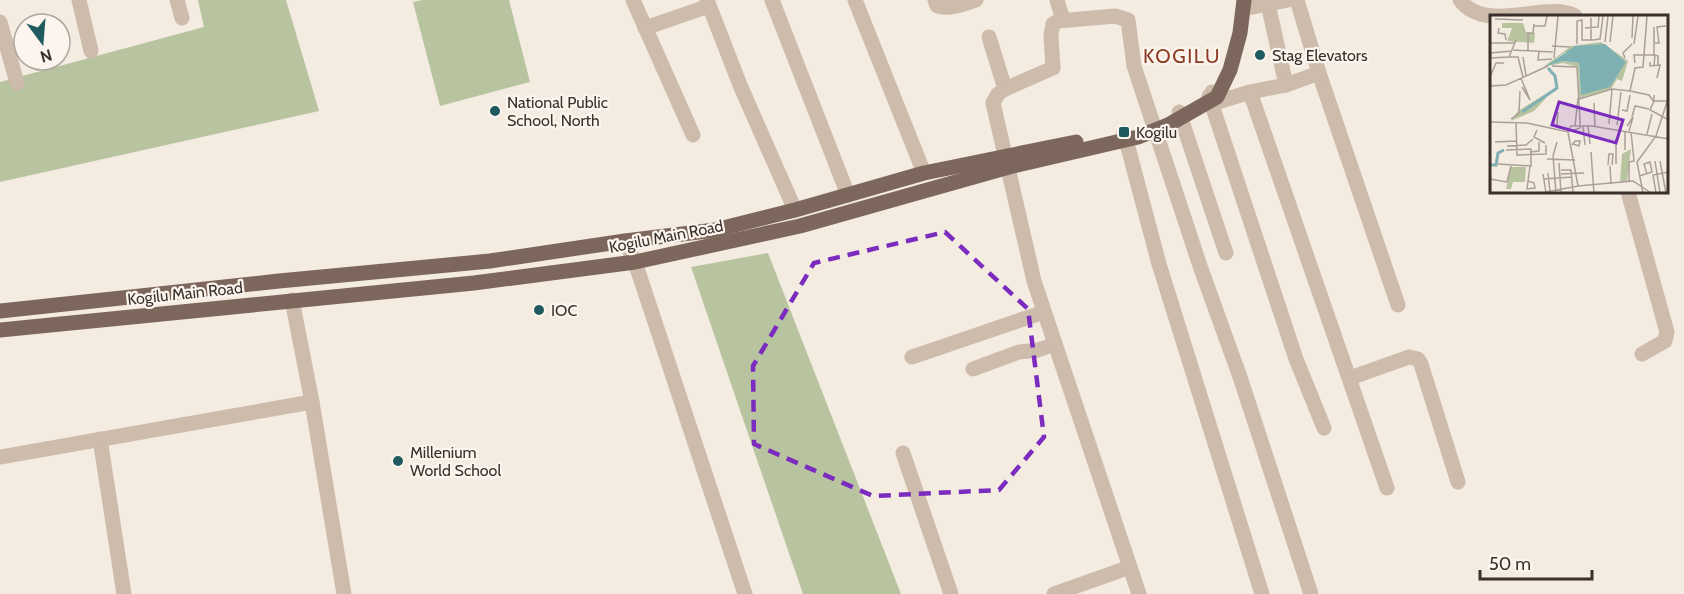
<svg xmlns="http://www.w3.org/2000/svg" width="1684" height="594" font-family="Cabin,sans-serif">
<rect width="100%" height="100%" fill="#f4ebe1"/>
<!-- green -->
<g fill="#b8c4a0">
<polygon points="198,0 286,0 319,111 0,182 0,82 204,27"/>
<polygon points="422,0 509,0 530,82 440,106 413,2"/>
<polygon points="768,253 901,594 803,594 691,267"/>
</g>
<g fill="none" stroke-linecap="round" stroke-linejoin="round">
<!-- minor -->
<g stroke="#cdbbac" stroke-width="15">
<polyline points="79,0 91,51"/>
<polyline points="177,0 182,18"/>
<polyline points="633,0 693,135"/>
<polyline points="707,0 740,85 795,210"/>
<polyline points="772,0 848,195"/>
<polyline points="855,0 924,173"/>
<path d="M 935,0 L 937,6 C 949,10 964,4 976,0"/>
<polyline points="1057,0 1063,20"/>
<polyline points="1297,0 1319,73 1398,305"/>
<path d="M 1460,0 C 1486,35 1548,0 1575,16"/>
<polyline points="1268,4 1286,85"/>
<polyline points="1243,9 1288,0"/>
<polyline points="0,22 17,83"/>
<polyline points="645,28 709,6"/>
<polyline points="989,37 1005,89"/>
<polyline points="1212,92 1221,101 1250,92 1286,85 1319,73"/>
<polyline points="1250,92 1387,488"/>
<polyline points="1209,96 1296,359 1324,428"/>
<polyline points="1179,112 1226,253"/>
<polyline points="1124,132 1159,264 1262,594"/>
<polyline points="1628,192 1667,332 1665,341 1642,354"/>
<polyline points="625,241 635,262 745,594"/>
<polyline points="912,357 1044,312"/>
<polyline points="973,369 1019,352 1038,350 1055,344"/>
<polyline points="1350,378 1409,357 1418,359 1421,364 1458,482"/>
<polyline points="312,402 344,594"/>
<polyline points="100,439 124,594"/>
<polyline points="903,453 951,594"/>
<polyline points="0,457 312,402 292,300"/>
<polyline points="1054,594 1130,567"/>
<polyline points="1139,594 1034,281 993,103 998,94 1005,89 1053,68 1051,35 1053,24 1058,21 1115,16 1128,20 1134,66 1200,266 1240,377 1311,594"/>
</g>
<!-- major -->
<g stroke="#7d675c" stroke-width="15">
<polyline points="0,311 279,281 490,261 625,241 715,230 795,210 924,173 1076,142"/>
<polyline points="0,330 474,283 635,262 800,226 1009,167 1138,137 1168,125 1217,97 1230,70 1240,33 1244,0"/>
</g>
</g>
<!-- marked area -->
<path fill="none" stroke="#7b2cbf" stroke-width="4.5" stroke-dasharray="12 8" stroke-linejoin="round" d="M 945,232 L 1028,309 L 1044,437 L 999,490 L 873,496 L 754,444 L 753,366 L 814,263 Z"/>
<!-- markers -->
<g fill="#1f5a5e" stroke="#fbf5ee" stroke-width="2">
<circle cx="1260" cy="55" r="6"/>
<circle cx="495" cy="111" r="6"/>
<rect x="1118" y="126" width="12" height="12" rx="3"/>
<circle cx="539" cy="310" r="6"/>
<circle cx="398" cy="461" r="6"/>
</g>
<g text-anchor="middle" stroke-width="4.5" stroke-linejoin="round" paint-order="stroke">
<!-- poi labels -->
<g font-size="16" fill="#3b302b" stroke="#fbf5ee" text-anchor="start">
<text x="1272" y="61">Stag Elevators</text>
<text x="507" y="108">National Public<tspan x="507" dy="18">School, North</tspan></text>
<text x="1136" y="138">Kogilu</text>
<text x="551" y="316">IOC</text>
<text x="410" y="458">Millenium<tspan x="410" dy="18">World School</tspan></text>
</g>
<!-- street labels -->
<g font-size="16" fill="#3b302b" stroke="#fbf5ee">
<text transform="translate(666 236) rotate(-11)" y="6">Kogilu Main Road</text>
<text transform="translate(185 293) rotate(-6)" y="6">Kogilu Main Road</text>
</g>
<!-- quarter labels -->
<g font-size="20" letter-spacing="1.5" fill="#8c3b22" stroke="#fbf5ee">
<text x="1182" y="63">KOGILU</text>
</g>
</g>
<!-- overview -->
<g transform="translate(1490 15)">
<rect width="178" height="178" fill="#f4ebe1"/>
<path d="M 12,8 L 33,8 L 36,17 L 45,18 L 44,28 L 17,26 L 22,13 L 12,13 ZM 111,27 L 138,46 L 132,66 L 127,64 L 121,74 L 89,83 L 88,52 L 73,48 L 53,52 L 81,31 ZM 121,36 L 136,47 L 91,80 L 89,48 L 73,46 L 58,50 L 75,37 ZM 54,80 L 56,83 L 44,96 L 21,106 L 28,96 ZM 141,134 L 137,166 L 130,167 L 132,139 ZM 21,152 L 36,152 L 35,167 L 23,167 L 21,174 L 16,174 Z" fill="#b8c4a0" fill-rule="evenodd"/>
<path d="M 115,29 L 136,47 L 120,72 L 91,80 L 89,48 L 73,46 L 56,51 L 85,31 Z" fill="#7fb0b2"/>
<path fill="none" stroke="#7fb0b2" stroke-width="3" d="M 32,97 L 67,73 L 65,61 L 58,53M 0,150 L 6,150 L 8,138 L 14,135"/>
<path fill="none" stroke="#aaa098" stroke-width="1.5" d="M 101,3 L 101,25M 5,4 L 33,5M 44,11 L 55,11 L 57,1M 164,12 L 164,40M 9,13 L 8,18 L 15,19 L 16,25M 95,13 L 108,12 L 109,1M 142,23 L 143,1M 26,25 L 19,42 L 28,42 L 33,62M 115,27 L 118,1M 120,27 L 123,1M 0,28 L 25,28M 165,28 L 169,28 L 167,12 L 176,11M 87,29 L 87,6 L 92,5 L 92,25 L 103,25 L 110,24 L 113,1M 144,29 L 148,1M 62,31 L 80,32M 23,35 L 63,37M 38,36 L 38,18 L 43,18 L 44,9M 49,36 L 48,45 L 62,44M 0,38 L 22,36M 33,42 L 36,61M 0,43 L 19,42M 64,43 L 68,1M 135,43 L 133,38 L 142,29M 160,47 L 160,51 L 170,50 L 167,63M 145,48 L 144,40 L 165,40M 62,51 L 87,52 L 90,106 L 90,113 L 84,115M 164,51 L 165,40 L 168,41 L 168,51M 0,62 L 6,48 L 14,48M 31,63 L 40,85 L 32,72M 0,71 L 16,70 L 58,51M 140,76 L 159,80 L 164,87M 164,80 L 164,86 L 179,86M 89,84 L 122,74 L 140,76 L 145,53 L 153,52 L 157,1M 164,86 L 160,95 L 179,105M 104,88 L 105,112M 132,95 L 137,96 L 140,80M 68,97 L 67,110 L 71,113M 142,102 L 145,91 L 159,94M 21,104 L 29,98 L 30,76M 0,107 L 37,108 L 78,117 L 81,111 L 102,111 L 179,124M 26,107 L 27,140 L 56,139 L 56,130M 119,109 L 122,74M 127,110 L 131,77M 85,111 L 88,83M 93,111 L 95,130M 98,111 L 100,129M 137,111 L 143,102 L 139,116M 47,115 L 44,122 L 55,128M 78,117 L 88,171 L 143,166 L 161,178M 157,119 L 162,99M 5,127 L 26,126M 82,130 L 85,126 L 90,126 L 89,131 L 83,129M 17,131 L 36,130 L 43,124M 135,135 L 135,116M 40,137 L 49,136 L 49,127M 101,137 L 104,178M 57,144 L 85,145M 165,146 L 170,178M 170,146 L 176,178M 69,148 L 71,178M 8,149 L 41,151 L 41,134 L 16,135M 126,149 L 126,124M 118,150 L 119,139 L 123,139 L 122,150M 120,151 L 121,169M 71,155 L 81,155 L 83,178M 58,158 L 60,177M 53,159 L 56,178M 71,159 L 94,158M 149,161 L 162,157 L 160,147 L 154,149 L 157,159M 0,164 L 17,167 L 21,151M 54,164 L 82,162M 38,166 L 37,174 L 45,173 L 44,168 L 38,166 L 40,151M 139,166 L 139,147 L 144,146 L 141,117M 56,177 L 88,171M 66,178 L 63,141 L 67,127M 153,178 L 147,147 L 166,121 L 177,87M 166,178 L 163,160 L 179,157"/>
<path fill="#7b2cbf" fill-opacity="0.15" stroke="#7b2cbf" stroke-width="3" d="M 69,87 L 133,105 L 126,128 L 62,110 Z"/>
<rect width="178" height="178" fill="none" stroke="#3b302b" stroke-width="3"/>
</g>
<!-- north arrow -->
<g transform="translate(42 42) rotate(164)"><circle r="28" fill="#fbf5ee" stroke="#aea6a0" stroke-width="1.5"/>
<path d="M0-4.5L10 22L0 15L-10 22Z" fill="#1f5a5e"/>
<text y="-9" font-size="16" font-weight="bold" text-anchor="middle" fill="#3b302b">N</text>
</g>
<!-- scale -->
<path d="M1480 570v9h112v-9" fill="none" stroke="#3b302b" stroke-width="3"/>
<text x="1489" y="570" font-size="18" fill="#3b302b" stroke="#fbf5ee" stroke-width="4.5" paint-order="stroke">50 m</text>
</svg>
